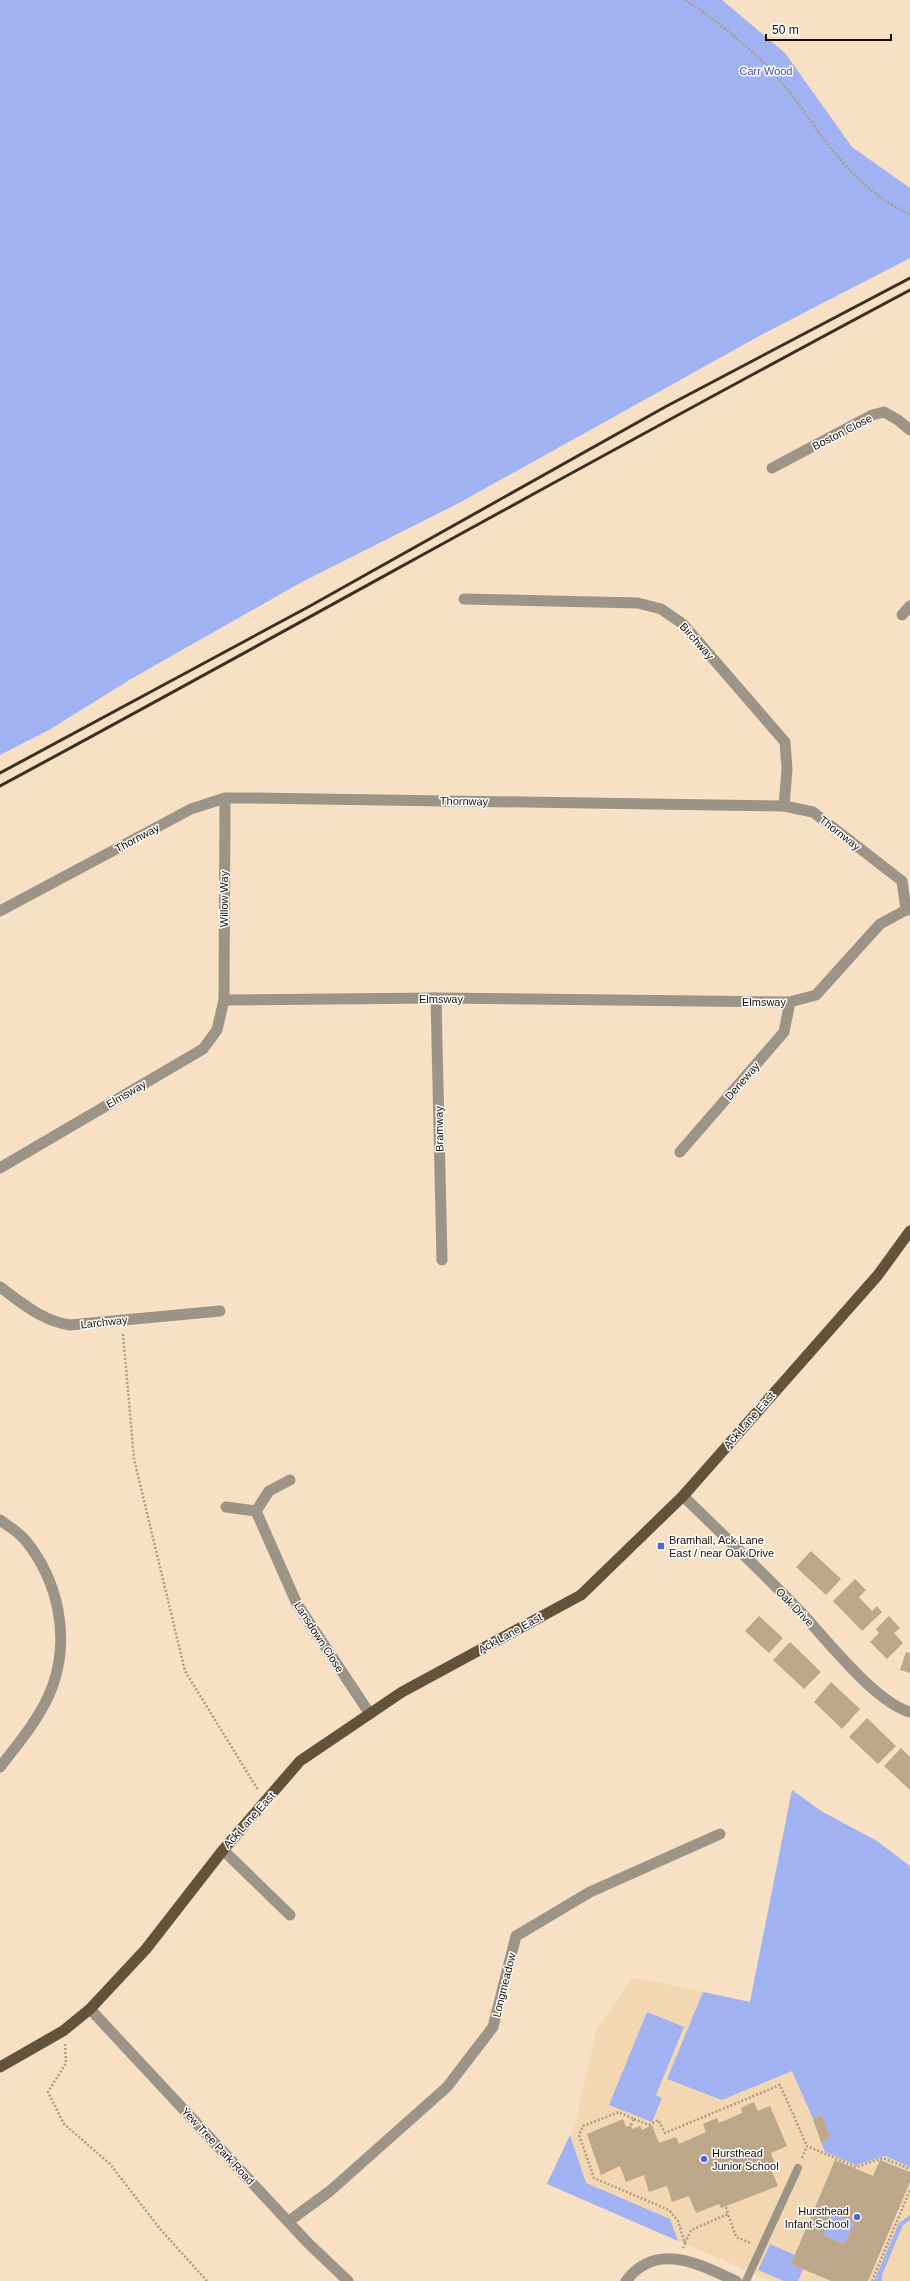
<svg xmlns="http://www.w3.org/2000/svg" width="910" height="2281" font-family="Helvetica,sans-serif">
<rect width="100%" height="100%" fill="#f7e0c3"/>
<!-- built -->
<polygon fill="#f3d7b3" points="792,1790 821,1811 877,1841 910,1867 910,2281 771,2281 547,2184 575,2124 597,2028 632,1979 643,1979 750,2002"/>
<!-- green -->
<g fill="#a0b2f1">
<polygon points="0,0 722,0 785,53 852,147 910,188 910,258 761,335 457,504 300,583 131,679 49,730 0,755"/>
<polygon points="792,1790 821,1811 877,1841 910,1866 910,2167 885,2156 856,2165 825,2152 821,2142 830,2138 822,2115 813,2119 792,2071 722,2100 667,2079 703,1992 750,2002"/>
<polygon points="647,2012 684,2027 656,2095 662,2098 652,2122 609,2105"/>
<polygon points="570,2135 586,2183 670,2219 678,2241 547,2184"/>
<polygon points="832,2213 854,2223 844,2244 823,2235"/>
<polygon points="910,2215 910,2220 903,2225 882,2275 882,2281 874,2281 899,2223"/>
<polygon points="770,2244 795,2255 791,2264 803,2269 798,2281 784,2281 758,2270"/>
</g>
<!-- building -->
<g fill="#bda78b" fill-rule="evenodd">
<polygon points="811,1551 841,1579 826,1595 796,1567"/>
<polygon points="855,1579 866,1590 859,1597 872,1611 877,1606 882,1612 862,1631 833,1601"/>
<polygon points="759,1616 783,1638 769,1653 745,1631"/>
<polygon points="889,1616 900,1628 894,1633 903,1643 887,1659 870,1642 879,1633 876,1629"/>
<polygon points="790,1642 821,1672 804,1689 773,1660"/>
<polygon points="906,1652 910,1653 910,1673 900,1670"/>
<polygon points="831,1682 860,1709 842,1729 814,1702"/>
<polygon points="867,1718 896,1746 878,1764 849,1737"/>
<polygon points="901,1748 910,1757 910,1790 884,1766"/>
<polygon points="754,2102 758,2111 770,2106 787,2146 771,2153 776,2166 771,2169 778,2186 721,2208 719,2204 696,2213 689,2196 672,2202 667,2186 649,2192 644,2175 626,2182 620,2166 601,2175 587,2134 623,2119 626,2127 631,2125 632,2129 640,2126 642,2130 652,2125 659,2143 676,2137 679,2144 706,2132 703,2124 717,2118 719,2123 742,2113 741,2108"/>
<polygon points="822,2115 830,2138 821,2142 813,2119"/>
<path d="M 835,2160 L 873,2176 L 880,2160 L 910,2172 L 910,2182 L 868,2281 L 831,2281 L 791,2264 ZM 832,2213 L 854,2223 L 844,2244 L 823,2235 Z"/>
</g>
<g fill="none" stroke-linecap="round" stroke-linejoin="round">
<!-- path -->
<g stroke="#ae9c85" stroke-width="2.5" stroke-dasharray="2 2" stroke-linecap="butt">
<path d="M 685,0 C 714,19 741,40 766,65 C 810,110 837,174 894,206 C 899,208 904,212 910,214"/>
<polyline points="123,1334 134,1459 185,1671 258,1790"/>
<polyline points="65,2044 66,2063 48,2092 64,2124 110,2164 161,2230 207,2281"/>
<polyline points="634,2119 649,2125 658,2120 665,2133 780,2085 807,2146"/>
<polyline points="631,2125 634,2119 619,2112 583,2126 579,2135 594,2178 669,2210 678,2221 685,2244 683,2248"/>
<polyline points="802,2158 807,2146 856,2167 883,2158 910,2169"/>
<polyline points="726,2207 728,2214"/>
<polyline points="685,2243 691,2230 728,2214 736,2237 751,2243"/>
<polyline points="872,2281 910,2190"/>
</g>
<!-- service -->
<polyline stroke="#9d9488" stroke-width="8" points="746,2281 798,2168"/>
<!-- minor -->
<g stroke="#9d9488" stroke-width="11">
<polyline points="772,468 872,415 884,412 898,420 910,430"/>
<polyline points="464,599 638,603 661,609 683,624 785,742 787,769 784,806"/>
<polyline points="902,615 910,606"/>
<polyline points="0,911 191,809 225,798 250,798 784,806 813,812 902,881 906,910"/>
<polyline points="436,998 442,1260"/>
<polyline points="224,1000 225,798"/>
<polyline points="680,1152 784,1032 790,1002"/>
<polyline points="0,1168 203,1049 217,1030 224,1000 436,998 790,1002 816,995 880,924 906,910 910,910"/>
<path d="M 0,1287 C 22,1303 42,1321 70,1325 L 220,1311"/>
<polyline points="290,1480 269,1491 256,1511 297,1604 370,1714"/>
<path d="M 683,1496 C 721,1533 760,1570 797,1608 C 825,1637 873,1701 910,1712"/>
<polyline points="226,1507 256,1511"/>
<path d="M 0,1520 C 8,1526 20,1533 26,1541 C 58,1581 70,1636 53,1685 C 43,1714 19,1743 0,1767"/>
<polyline points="223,1850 290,1915"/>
<polyline points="289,2221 330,2191 447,2087 493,2027 516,1936 590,1892 720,1834"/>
<path d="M 626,2281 C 657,2240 700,2265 736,2281"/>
</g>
<!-- tertiary -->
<polyline stroke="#9d9488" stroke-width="11" points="90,2009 308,2243 348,2281"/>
<!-- primary -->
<polyline stroke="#63533d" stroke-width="11" points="0,2067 63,2031 90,2009 146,1949 223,1850 300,1761 402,1692 581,1595 683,1496 878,1275 910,1231"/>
<!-- rail -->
<g stroke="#3a3023" stroke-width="3">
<polyline points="0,773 310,606 665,407 910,278"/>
<path d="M 0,786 C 304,622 605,452 910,290"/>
</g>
</g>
<!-- markers -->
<g fill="#5266db" stroke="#fff" stroke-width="1.5">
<rect x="657" y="1542" width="8" height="8" rx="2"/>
<circle cx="704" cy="2159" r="4"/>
<circle cx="857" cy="2217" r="4"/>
</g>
<g text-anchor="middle" stroke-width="3" stroke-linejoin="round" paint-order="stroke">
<!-- park labels -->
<g font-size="11" fill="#3c4bac" stroke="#fff">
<text x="766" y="75">Carr Wood</text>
</g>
<!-- street labels -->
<g font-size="11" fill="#160e05" stroke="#fff">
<text transform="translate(842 432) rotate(-27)" y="4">Boston Close</text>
<text transform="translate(697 641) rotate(48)" y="4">Birchway</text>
<text transform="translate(464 801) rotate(1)" y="4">Thornway</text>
<text transform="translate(840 833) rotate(38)" y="4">Thornway</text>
<text transform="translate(137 838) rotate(-28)" y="4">Thornway</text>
<text transform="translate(224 899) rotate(-90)" y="4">Willow Way</text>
<text x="441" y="1003">Elmsway</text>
<text x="764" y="1006">Elmsway</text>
<text transform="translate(742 1081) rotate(-49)" y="4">Deneway</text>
<text transform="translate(126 1094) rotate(-30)" y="4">Elmsway</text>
<text transform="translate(439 1129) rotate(-91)" y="4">Bramway</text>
<text transform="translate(104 1322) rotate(-6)" y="4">Larchway</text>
<text transform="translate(749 1420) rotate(-49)" y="4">Ack Lane East</text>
<text transform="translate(795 1607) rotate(46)" y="4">Oak Drive</text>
<text transform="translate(510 1633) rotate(-29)" y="4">Ack Lane East</text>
<text transform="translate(319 1637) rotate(57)" y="4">Lansdown Close</text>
<text transform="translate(249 1820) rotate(-48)" y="4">Ack Lane East</text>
<text transform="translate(504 1985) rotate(-76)" y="4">Longmeadow</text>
<text transform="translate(218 2146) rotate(47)" y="4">Yew Tree Park Road</text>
</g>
<!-- poi labels -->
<g font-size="11" fill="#160e05" stroke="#fff" text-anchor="start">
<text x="669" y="1544">Bramhall, Ack Lane<tspan x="669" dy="13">East / near Oak Drive</tspan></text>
<text x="712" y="2157">Hursthead<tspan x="712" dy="13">Junior School</tspan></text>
<text x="849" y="2215" text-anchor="end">Hursthead<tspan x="849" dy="13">Infant School</tspan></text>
</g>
</g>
<!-- scale -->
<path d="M766 34v6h125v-6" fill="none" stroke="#160e05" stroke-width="2"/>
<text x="772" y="34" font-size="12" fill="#160e05" stroke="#ffffff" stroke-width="3" paint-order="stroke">50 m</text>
</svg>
